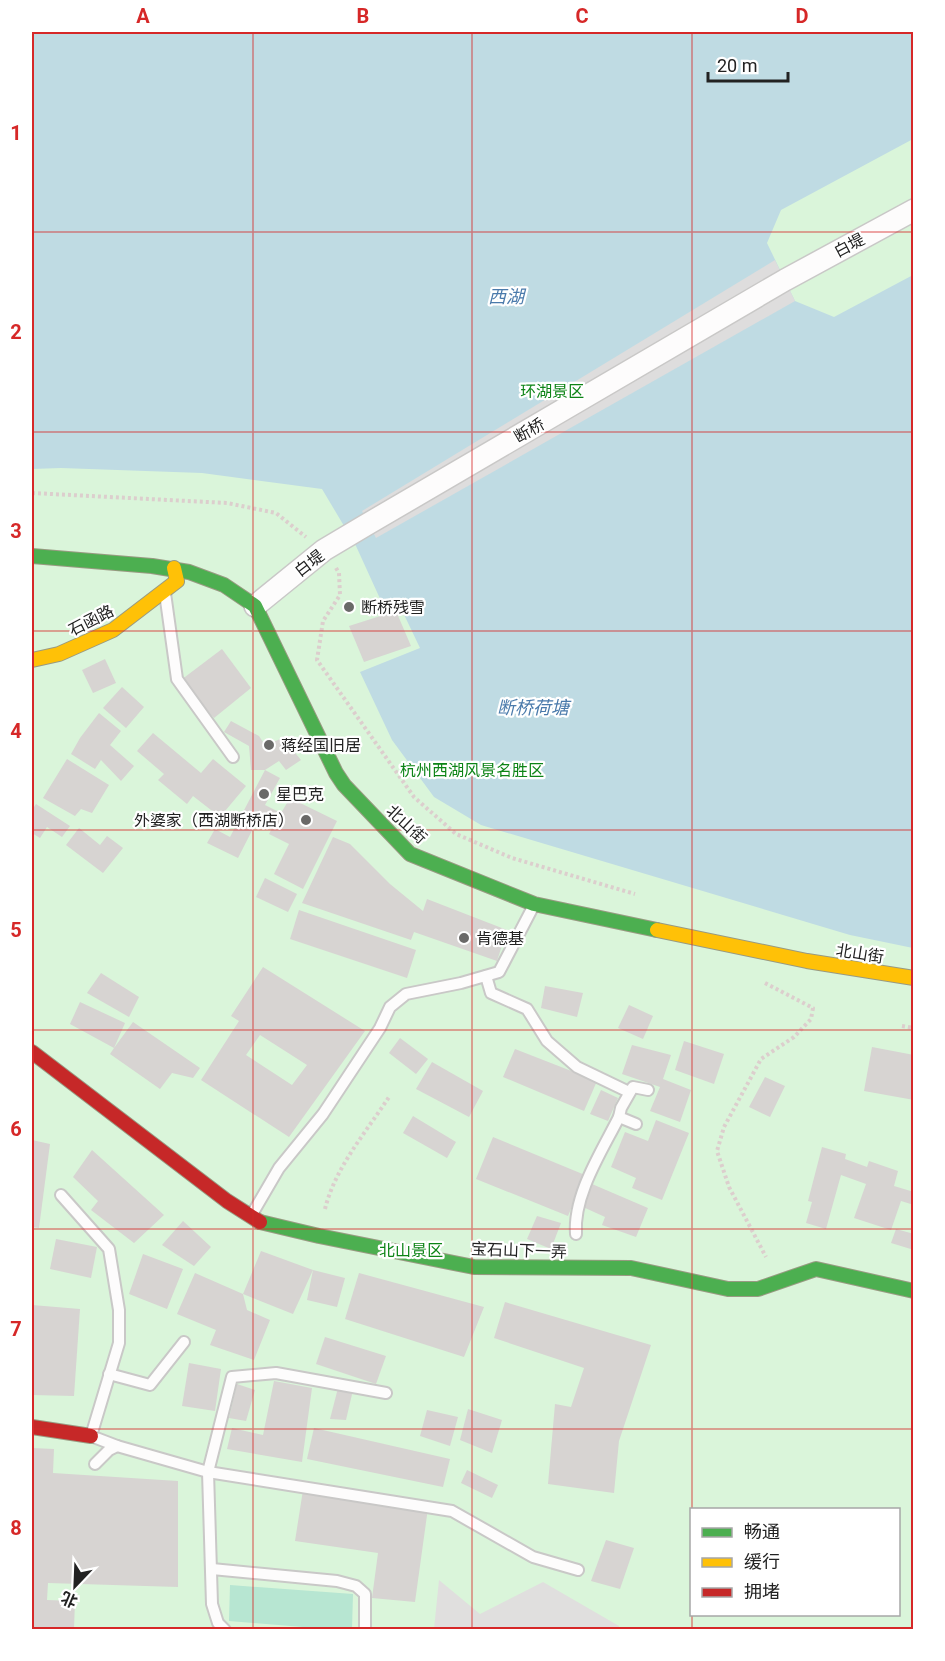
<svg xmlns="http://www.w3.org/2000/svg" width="945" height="1661" font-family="Roboto,'Noto Sans SC',sans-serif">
<rect width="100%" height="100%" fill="#f0eeeb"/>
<!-- park -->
<path fill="#daf5da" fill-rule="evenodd" d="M 32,32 L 913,32 L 913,1629 L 32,1630 ZM 692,1510 L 898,1510 L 898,1614 L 692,1614 Z"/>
<!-- pitch -->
<polygon fill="#b7e6d2" points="230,1585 353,1594 352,1629 327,1629 229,1621"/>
<!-- parking -->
<polygon fill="#e0dfde" points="439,1580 480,1614 543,1582 619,1626 619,1629 434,1629"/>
<!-- water -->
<polygon fill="#bfdbe3" points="32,32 913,32 913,139 781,210 767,243 795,301 834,317 913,275 913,948 850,935 481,825 434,797 392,740 360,672 420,648 398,602 382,603 356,546 322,489 202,473 61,468 32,469"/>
<!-- pier -->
<polygon fill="#dedddd" points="775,260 795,301 376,538 362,511"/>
<!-- building -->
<g fill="#d7d4d2" fill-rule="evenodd">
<polygon points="396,611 411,646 364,662 349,626"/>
<polygon points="222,649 251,688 214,718 181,680"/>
<polygon points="105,659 116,683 93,693 82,670"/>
<polygon points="122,687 144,707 126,728 103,708"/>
<polygon points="99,713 121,731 110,745 134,766 121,781 101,760 95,769 71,754 80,738"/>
<polygon points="231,721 259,736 265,745 283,738 301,760 286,770 279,761 265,770 251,770 249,746 224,732"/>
<polygon points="153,733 201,773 213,759 246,786 220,817 193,796 187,804 158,780 164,774 137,751"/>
<polygon points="67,759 109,785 92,813 81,809 75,816 43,798"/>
<polygon points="265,770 280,778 265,805 281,813 290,798 337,821 303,889 274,874 289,844 269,834 275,822 260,815 238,858 207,843 215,829 230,837"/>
<polygon points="36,804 70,826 62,837 47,827 40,838 32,833 32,810"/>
<polygon points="79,828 100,845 107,836 123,848 103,873 66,845"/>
<polygon points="333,837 350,844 390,884 423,911 427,899 507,930 497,961 414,932 411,940 302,903"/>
<polygon points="265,878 297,894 288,912 256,897"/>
<polygon points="299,910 416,950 407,978 290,939"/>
<path d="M 263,967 L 365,1031 L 289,1137 L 201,1080 L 239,1021 L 231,1016 ZM 260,1035 L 307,1065 L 292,1085 L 246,1055 Z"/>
<polygon points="101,973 139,997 129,1017 87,993"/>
<polygon points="545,986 583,993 577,1017 541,1008"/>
<polygon points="80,1002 125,1023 114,1048 133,1022 200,1068 193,1078 172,1073 160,1089 110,1054 114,1048 70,1024"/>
<polygon points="629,1005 653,1016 643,1039 618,1028"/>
<polygon points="400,1038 428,1059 416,1074 389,1053"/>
<polygon points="684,1041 724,1054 714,1084 675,1070"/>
<polygon points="632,1045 671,1055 663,1079 691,1090 680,1122 650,1111 660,1087 622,1074"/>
<polygon points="872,1047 914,1055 914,1100 864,1091"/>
<polygon points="515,1049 597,1081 584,1111 503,1077"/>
<polygon points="432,1062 483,1091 469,1117 416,1089"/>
<polygon points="765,1077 785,1086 770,1117 749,1107"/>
<polygon points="601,1090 618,1098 608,1121 590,1114"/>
<polygon points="413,1116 456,1142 447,1158 403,1133"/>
<polygon points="656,1120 689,1133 662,1200 632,1188 636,1178 611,1167 625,1132 648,1141"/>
<polygon points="493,1137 585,1175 568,1216 476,1179"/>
<polygon points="32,1140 50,1144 39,1228 32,1227"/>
<polygon points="822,1147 846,1154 845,1159 867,1167 869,1161 898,1171 894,1186 914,1192 914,1205 901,1201 891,1230 854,1218 866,1184 841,1175 826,1229 806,1223 812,1202 808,1201"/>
<polygon points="92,1150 164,1215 134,1243 91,1210 98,1201 73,1177"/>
<polygon points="592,1184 648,1208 636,1237 602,1225 605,1217 583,1207"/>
<polygon points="537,1216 561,1223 551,1249 527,1239"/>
<polygon points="183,1221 211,1247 194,1266 162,1245"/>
<polygon points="896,1229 914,1234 914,1250 891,1243"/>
<polygon points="56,1239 97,1247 91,1278 50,1269"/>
<polygon points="261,1251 313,1270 293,1314 243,1294"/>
<polygon points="143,1254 183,1269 167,1309 129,1294"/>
<polygon points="313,1270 345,1278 337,1307 307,1300"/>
<polygon points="195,1273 243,1294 247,1310 270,1320 254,1360 210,1345 216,1330 177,1314"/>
<polygon points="359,1273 484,1307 464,1357 345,1319"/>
<polygon points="505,1302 651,1345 619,1441 614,1493 548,1484 555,1404 571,1407 584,1368 494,1338"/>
<polygon points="32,1305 80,1309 74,1396 32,1395"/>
<polygon points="325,1337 386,1356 376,1384 316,1364"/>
<polygon points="189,1363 221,1369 215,1411 182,1406"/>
<polygon points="274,1381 312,1388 302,1462 227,1449 232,1428 263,1435"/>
<polygon points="237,1384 255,1390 246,1421 229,1418"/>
<polygon points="338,1388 353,1390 346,1420 330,1419"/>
<polygon points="468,1409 502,1420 492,1453 460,1440"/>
<polygon points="427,1410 458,1417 450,1446 420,1436"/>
<polygon points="314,1428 450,1459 443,1487 307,1459"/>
<polygon points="32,1448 54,1449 53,1473 178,1481 178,1587 48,1583 47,1600 75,1601 74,1629 32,1629"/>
<polygon points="467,1470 498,1485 492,1498 461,1483"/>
<polygon points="303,1490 428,1508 415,1602 372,1598 378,1553 295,1541"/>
<polygon points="606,1540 634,1548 620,1589 591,1581"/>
</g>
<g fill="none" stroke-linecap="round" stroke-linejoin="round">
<!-- lane casing -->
<g stroke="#c9c8c7" stroke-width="14">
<g id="lane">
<polyline points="165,593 177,679 233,757"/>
<polyline points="486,976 491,993 527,1009 547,1041 577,1067 629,1092"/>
<polyline points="636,1124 619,1117 621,1108 633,1087 648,1090"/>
<polyline points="61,1195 109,1249 119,1310 119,1343 91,1436 117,1446 208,1472 452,1511 533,1557 578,1570"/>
<polyline points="251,1216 279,1168 323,1114 380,1028 390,1007 406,994 461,983 499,972 534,905"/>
<path d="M 576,1234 C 573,1195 602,1151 619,1117"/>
<polyline points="109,1374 150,1385 184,1342"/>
<polyline points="95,1464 109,1450 117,1446"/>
<polyline points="212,1569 337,1581 356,1586 365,1594 365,1630"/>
<polyline points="225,1630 218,1623 212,1604 208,1472 232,1377 276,1373 386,1393"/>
</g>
</g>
<!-- street casing -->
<g stroke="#c9c8c7" stroke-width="24">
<polyline id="street" points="255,606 324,550 366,525 785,280 914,210"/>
</g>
<!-- fast casing -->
<g stroke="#999a82" stroke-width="16">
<g id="fast">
<polyline points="32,556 152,566 189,572 224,585 255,606 336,773 344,785 410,854 534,904 657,930"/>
<polyline points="260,1222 319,1236 474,1267 631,1268 728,1289 758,1289 816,1269 914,1291"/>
</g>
</g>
<!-- slow casing -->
<g stroke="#999a82" stroke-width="16">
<g id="slow">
<polyline points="32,660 59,654 113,630 177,581 174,568"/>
<polyline points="657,930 807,961 914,978"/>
</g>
</g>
<!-- jam casing -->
<g stroke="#999a82" stroke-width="16">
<g id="jam">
<polyline points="32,1052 227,1201 260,1222"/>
<polyline points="32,1427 91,1436"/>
</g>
</g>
<!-- path -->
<g stroke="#dccecd" stroke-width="4" stroke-dasharray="3 3" stroke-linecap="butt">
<polyline points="32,493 227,503 276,513 306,537"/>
<polyline points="336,568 339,573 340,595 323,621 317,660 414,797 456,834 512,858 635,894"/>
<polyline points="765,983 813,1008 811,1019 794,1037 761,1059 724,1127 717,1151 729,1187 766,1257"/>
<polyline points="902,1026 914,1028"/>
<path d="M 325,1209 C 335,1168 366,1132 389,1097"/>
</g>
<!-- lane -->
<use href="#lane" stroke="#fdfcfc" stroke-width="10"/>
<!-- street -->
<use href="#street" stroke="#fdfcfc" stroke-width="21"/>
<!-- fast -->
<use href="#fast" stroke="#4caf50" stroke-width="14"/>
<!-- slow -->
<use href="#slow" stroke="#ffc107" stroke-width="14"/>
<!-- jam -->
<use href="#jam" stroke="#c62828" stroke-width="14"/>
</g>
<!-- grid -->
<path fill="none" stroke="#d62828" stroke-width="1.5" stroke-opacity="0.55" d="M 253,32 L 253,1630M 472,32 L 472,1630M 692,32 L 692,1510M 32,232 L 914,232M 32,432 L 914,432M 32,631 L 914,631M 32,830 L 914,830M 32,1030 L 914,1030M 32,1229 L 914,1229M 32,1429 L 914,1429M 692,1614 L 692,1630"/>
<!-- markers -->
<g fill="#6a6968" stroke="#fff" stroke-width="2">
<circle cx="349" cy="607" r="6"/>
<circle cx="269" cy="745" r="6"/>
<circle cx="264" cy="794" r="6"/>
<circle cx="306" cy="820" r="6"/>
<circle cx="464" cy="938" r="6"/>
</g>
<g text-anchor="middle" stroke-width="4.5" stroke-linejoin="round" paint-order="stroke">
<!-- street labels -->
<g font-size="16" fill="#222" stroke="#fff">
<text transform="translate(849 245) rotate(-28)" y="6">白堤</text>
<text transform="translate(529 430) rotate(-30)" y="6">断桥</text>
<text transform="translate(309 563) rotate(-38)" y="6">白堤</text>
<text transform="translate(91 620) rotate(-27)" y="6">石函路</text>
<text transform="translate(407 824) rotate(43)" y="6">北山街</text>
<text transform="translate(860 953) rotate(9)" y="6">北山街</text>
<text transform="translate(519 1250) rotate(2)" y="6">宝石山下一弄</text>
</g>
<!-- park labels -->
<g font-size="16" fill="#0c8416" stroke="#fff">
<text x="552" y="397">环湖景区</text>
<text x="472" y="776">杭州西湖风景名胜区</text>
<text x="411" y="1256">北山景区</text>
</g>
<!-- poi labels -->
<g font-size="16" fill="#222" stroke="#fff" text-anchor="start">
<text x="361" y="613">断桥残雪</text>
<text x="281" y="751">蒋经国旧居</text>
<text x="276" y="800">星巴克</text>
<text x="294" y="826" text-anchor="end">外婆家（西湖断桥店）</text>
<text x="476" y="944">肯德基</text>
</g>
<!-- water labels -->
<g font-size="18" font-style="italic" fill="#4a7aab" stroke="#fff">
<text x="506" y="303">西湖</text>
<text x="533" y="714">断桥荷塘</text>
</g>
</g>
<!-- border -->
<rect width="945" height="1661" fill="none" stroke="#ffffff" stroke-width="66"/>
<!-- legend -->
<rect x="690" y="1508" width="210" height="108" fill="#ffffff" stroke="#a7a7a7" stroke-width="1.5"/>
<rect x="702" y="1528" width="30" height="9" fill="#4caf50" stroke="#a7a7a7" stroke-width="1.5"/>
<text x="744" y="1538" font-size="18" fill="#222222">畅通</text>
<rect x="702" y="1558" width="30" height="9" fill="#ffc107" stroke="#a7a7a7" stroke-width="1.5"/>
<text x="744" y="1568" font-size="18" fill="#222222">缓行</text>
<rect x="702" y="1588" width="30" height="9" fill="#c62828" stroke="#a7a7a7" stroke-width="1.5"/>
<text x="744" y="1598" font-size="18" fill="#222222">拥堵</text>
<!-- north arrow -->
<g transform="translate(75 1586) rotate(203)" stroke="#ffffff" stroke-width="4.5" paint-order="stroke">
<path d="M0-4.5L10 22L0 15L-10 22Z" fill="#222222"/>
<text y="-9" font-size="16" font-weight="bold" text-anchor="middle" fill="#222222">北</text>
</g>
<!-- scale -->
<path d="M708 72v9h80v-9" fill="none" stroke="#222222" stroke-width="3"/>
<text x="717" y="72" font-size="18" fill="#222222" stroke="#ffffff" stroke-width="4.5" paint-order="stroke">20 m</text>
<rect x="33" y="33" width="879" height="1595" fill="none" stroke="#d62828" stroke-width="2"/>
<g font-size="20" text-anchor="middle" font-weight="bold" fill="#d62828">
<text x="143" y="23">A</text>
<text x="363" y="23">B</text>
<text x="582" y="23">C</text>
<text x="802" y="23">D</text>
<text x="16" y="140">1</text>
<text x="16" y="339">2</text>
<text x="16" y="538">3</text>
<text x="16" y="738">4</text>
<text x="16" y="937">5</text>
<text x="16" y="1136">6</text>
<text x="16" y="1336">7</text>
<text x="16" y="1535">8</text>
</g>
</svg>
